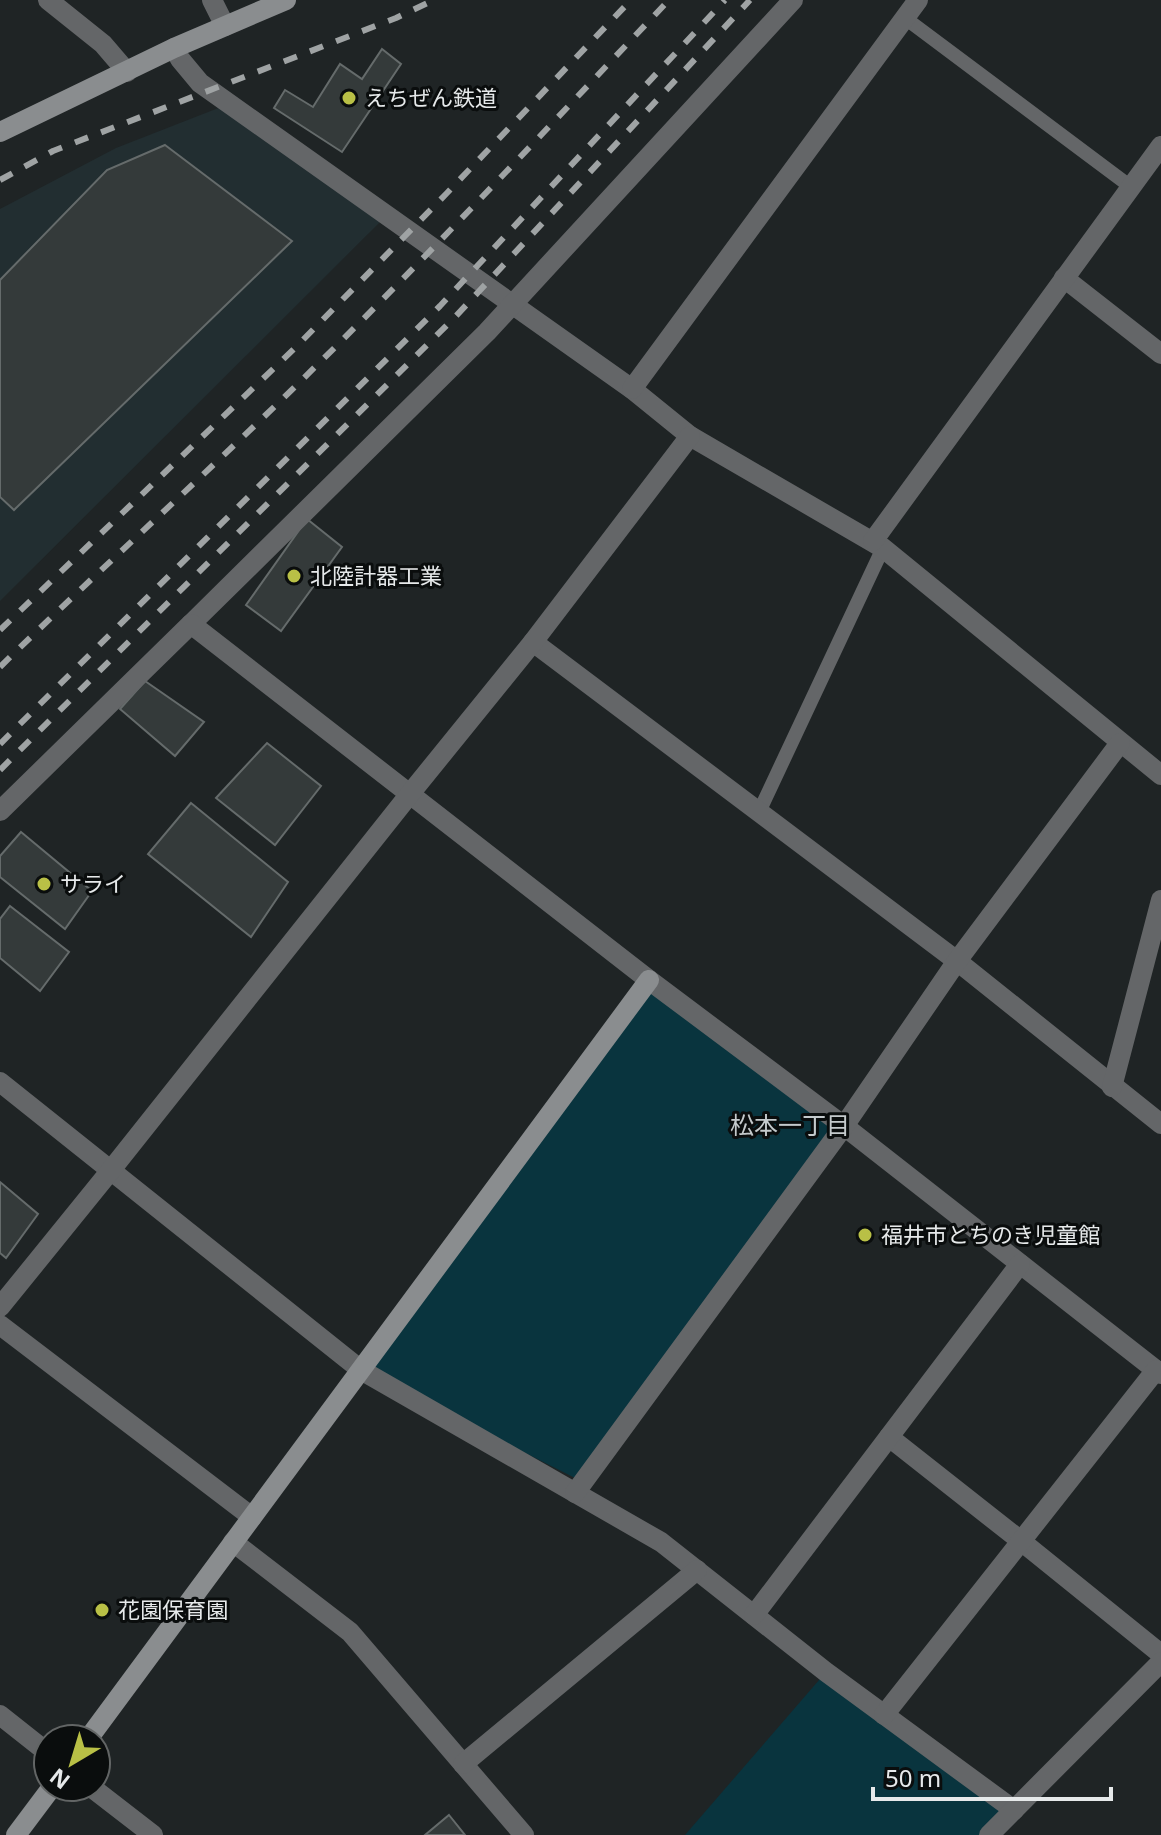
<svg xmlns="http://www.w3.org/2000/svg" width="1161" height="1835" font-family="'Noto Sans','Noto Sans JP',sans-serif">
<rect width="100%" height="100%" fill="#1f2425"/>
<!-- built -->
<polygon fill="#222e31" points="221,107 380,222 0,601 0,209 116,148"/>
<!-- green -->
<g fill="#09343e">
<polygon points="649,980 844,1126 583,1482 361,1370"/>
<polygon points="826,1672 1014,1810 988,1835 685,1835"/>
</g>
<!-- building -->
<g fill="#343a3a" stroke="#656b6b" stroke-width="2">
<polygon points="382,49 401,64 342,152 274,108 285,90 313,107 340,64 362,79"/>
<polygon points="165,145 292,241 14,510 0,497 0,280 107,170"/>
<polygon points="307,519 342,547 281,631 246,605"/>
<polygon points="145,681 204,722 175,756 120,709"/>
<polygon points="267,743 321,786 275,845 216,798"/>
<polygon points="191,803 288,882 251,937 148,854"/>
<polygon points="21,832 92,891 65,929 0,877 0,856"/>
<polygon points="10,906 69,952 40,991 0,958 0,919"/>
<polygon points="0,1182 38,1214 6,1258 0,1253"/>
<polygon points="449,1815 465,1835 425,1835"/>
</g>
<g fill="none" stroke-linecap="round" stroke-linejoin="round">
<!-- lane -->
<g stroke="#646668" stroke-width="14">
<polyline points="905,18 1131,187"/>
<polyline points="759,812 883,548"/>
</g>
<!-- street -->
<g stroke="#646668" stroke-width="20">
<polyline points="48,0 103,44 127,72"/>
<polyline points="212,0 225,26"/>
<polyline points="174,48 180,59 200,83 632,389 690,436 883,548 1161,775"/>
<polyline points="1064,278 1161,354"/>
<polyline points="632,389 918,0"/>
<polyline points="873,541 1161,146"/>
<polyline points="191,624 487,332 793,0"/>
<polyline points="533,642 957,961 1161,1124"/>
<polyline points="0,811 191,624 649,980 844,1126 1161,1374"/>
<polyline points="0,1082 361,1370 661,1542 826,1672 1014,1810"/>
<polyline points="1112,1087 1161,900"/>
<polyline points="0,1307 111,1170 409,795 533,642 690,436"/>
<polyline points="0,1325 252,1517"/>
<polyline points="889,1437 1021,1541 1161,1654"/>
<polyline points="575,1493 844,1126 957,961 1120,743"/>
<polyline points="233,1542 350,1632 524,1835"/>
<polyline points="754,1615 1020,1264"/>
<polyline points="0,1715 48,1753"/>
<polyline points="884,1715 1156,1370"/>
<polyline points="463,1764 697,1570"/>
<polyline points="91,1787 153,1835"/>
<polyline points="989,1835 1161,1662"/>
</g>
<!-- secondary -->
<g stroke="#8a8d8f" stroke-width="20">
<polyline points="0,132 174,48 286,0"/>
<polyline points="88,1739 649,980"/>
<polyline points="16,1835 52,1787"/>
</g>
<!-- rail -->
<g stroke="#9fa3a4" stroke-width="6" stroke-dasharray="14 14" stroke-linecap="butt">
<polyline points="0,180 53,151 396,18 434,0"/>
<polyline points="0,630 295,348 447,193 631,0"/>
<path d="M 0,667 C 104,565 213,468 316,366 C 437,247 552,123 669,0"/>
<polyline points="0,744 440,306 725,0"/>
<polyline points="0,770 456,316 750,0"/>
</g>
</g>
<!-- markers -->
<g fill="#b9c046" stroke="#0a0d0d" stroke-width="3">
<circle cx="349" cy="98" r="8"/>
<circle cx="294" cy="576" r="8"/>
<circle cx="44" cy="884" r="8"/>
<circle cx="865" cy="1235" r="8"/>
<circle cx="102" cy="1610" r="8"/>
</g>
<g text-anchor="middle" stroke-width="6" stroke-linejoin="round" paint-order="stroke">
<!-- poi labels -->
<g font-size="22" fill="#e6e9ea" stroke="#0a0d0d" text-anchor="start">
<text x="365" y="106">えちぜん鉄道</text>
<text x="310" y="584">北陸計器工業</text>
<text x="60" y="892">サライ</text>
<text x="881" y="1243">福井市とちのき児童館</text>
<text x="118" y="1618">花園保育園</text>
</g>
<!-- neighbourhood labels -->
<g font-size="24" fill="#c4cacc" stroke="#0a0d0d">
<text x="790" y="1134">松本一丁目</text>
</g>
</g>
<!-- north arrow -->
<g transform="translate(72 1763) rotate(218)"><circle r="38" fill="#0a0d0d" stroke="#626565" stroke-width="2"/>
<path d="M0-6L14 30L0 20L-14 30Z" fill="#b9c046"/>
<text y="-12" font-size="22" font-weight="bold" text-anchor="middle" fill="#e6e9ea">N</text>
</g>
<!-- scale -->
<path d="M873 1787v12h238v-12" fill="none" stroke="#e6e9ea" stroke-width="4"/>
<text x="885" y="1787" font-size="24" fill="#e6e9ea" stroke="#0a0d0d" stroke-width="6" paint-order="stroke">50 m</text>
</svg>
